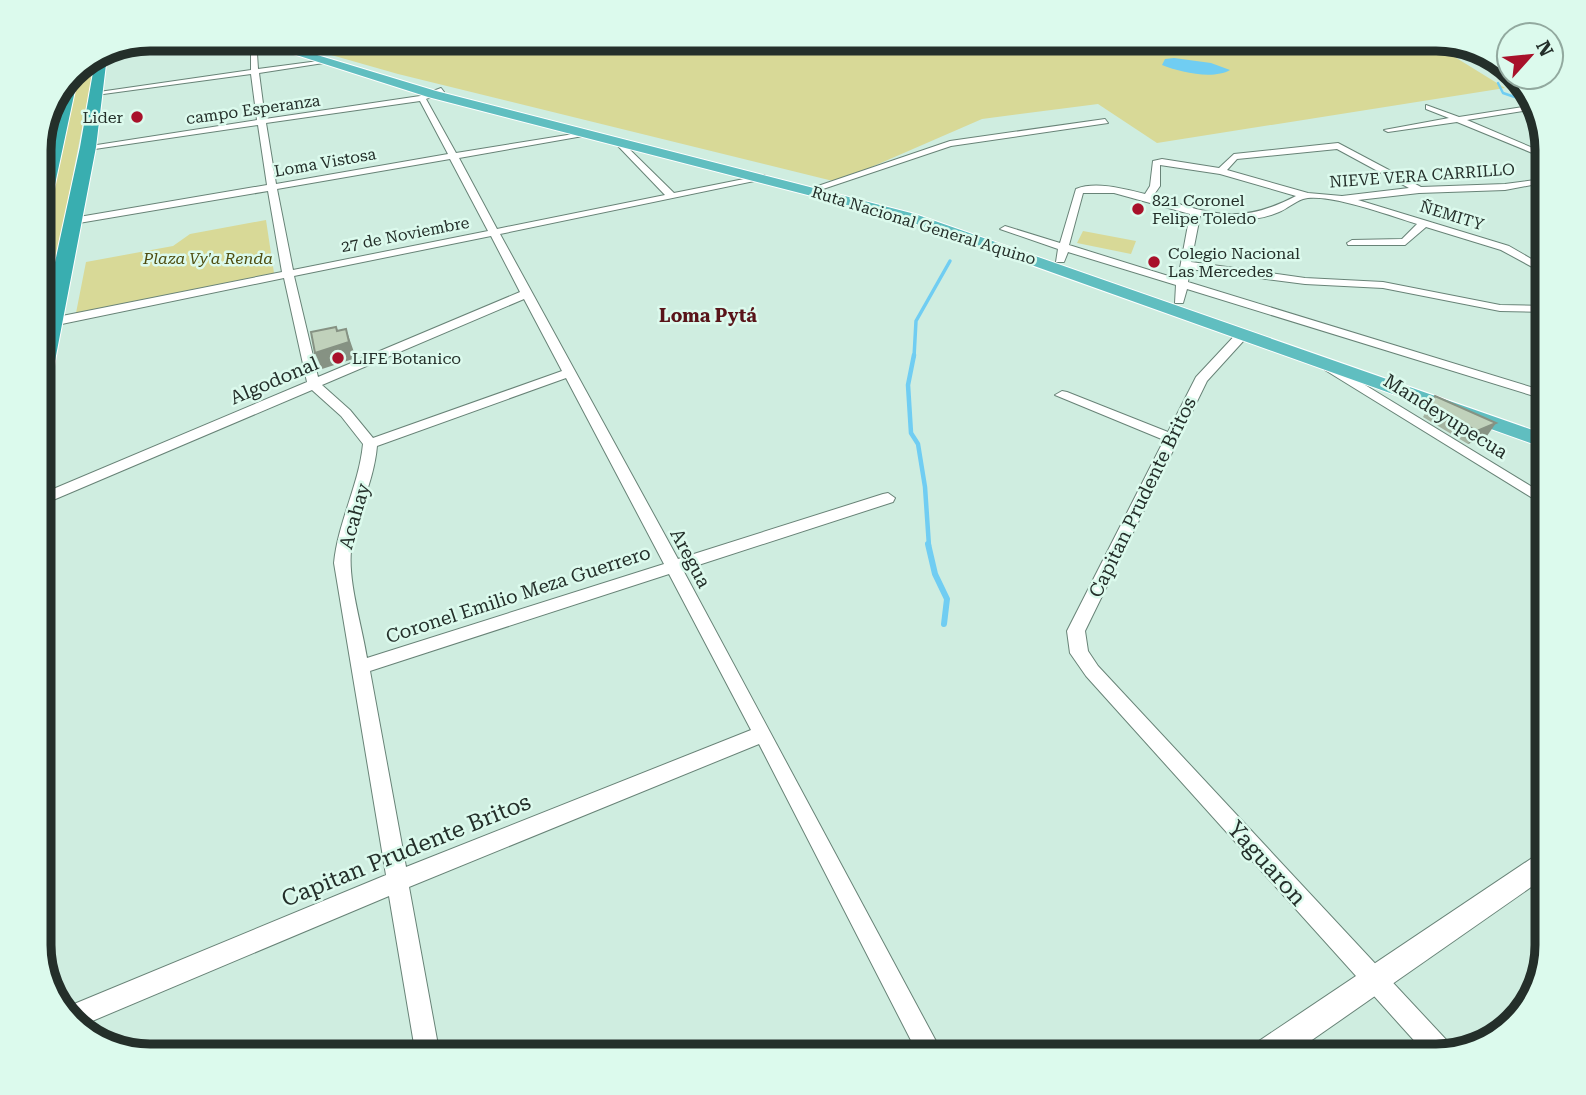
<svg xmlns="http://www.w3.org/2000/svg" width="1586" height="1095" font-family="'Roboto Serif',serif">
<rect width="100%" height="100%" fill="#cfede0"/>
<!-- green -->
<g fill="#d8d997">
<polygon points="1424,38 1505,88 1157,143 1098,104 982,119 837,182 398,74 275,39"/>
<polygon points="95,61 48,303 39,304 39,237 77,81 82,67"/>
<polygon points="266,220 274,273 76,313 86,262 173,246 190,234"/>
<polygon points="1083,231 1136,241 1131,254 1077,243"/>
</g>
<!-- water -->
<path fill="#70cdf2" d="M 1174,58 L 1211,63 L 1230,70 C 1213,80 1179,72 1162,65 L 1165,59 Z"/>
<g fill="none" stroke-linecap="round" stroke-linejoin="round">
<!-- stream-far3 -->
<polyline stroke="#70cdf2" stroke-width="2.5" points="1498,83 1503,93 1535,104"/>
<!-- stream-far2 -->
<polyline stroke="#70cdf2" stroke-width="3.5" points="914,357 916,321 950,261"/>
<!-- stream-far1 -->
<polyline stroke="#70cdf2" stroke-width="4.5" points="914,355 908,385 911,433 918,444 925,487 929,546"/>
<!-- stream -->
<polyline stroke="#70cdf2" stroke-width="6" points="928,544 935,574 947,599 944,624"/>
<!-- minor casing -->
<g stroke="#688377" stroke-width="2">
<g id="minor">
<path d="M 256,38 L 258,69 L 326,60 L 330,62 L 259,73 L 265,119 L 420,96 L 441,88 L 444,92 L 426,99 L 456,153 L 586,132 L 587,134 L 583,136 L 459,158 L 497,229 L 665,195 L 618,146 L 618,142 L 621,141 L 674,193 L 764,175 L 769,178 L 500,234 L 678,559 L 883,494 L 888,493 L 895,498 L 893,502 L 683,570 L 944,1056 L 919,1056 L 759,744 L 409,887 L 440,1056 L 416,1056 L 389,896 L 78,1027 L 62,1009 L 386,875 L 334,563 C 338,522 359,485 363,444 L 341,416 L 312,390 L 39,506 L 39,495 L 307,382 L 284,278 L 52,326 L 46,322 L 52,318 L 282,272 L 268,191 L 73,224 L 68,221 L 73,218 L 267,185 L 258,125 L 88,150 L 84,147 L 257,120 L 251,74 L 96,95 L 92,93 L 251,70 L 251,40 ZM 420,101 L 448,154 L 276,184 L 266,123 ZM 450,159 L 488,231 L 293,270 L 277,189 ZM 491,236 L 520,292 L 318,377 L 294,276 ZM 524,299 L 562,371 L 373,438 L 350,410 L 322,385 ZM 566,378 L 664,564 L 367,658 C 362,626 348,582 351,551 C 355,515 374,483 377,446 ZM 669,574 L 751,730 L 406,867 L 370,671 Z"/>
<polygon points="1426,105 1459,117 1535,105 1536,109 1467,120 1547,154 1547,159 1457,122 1388,132 1384,130 1449,118 1426,109"/>
<polygon points="1105,119 1108,123 951,146 823,189 815,187 950,141"/>
<path d="M 1338,143 L 1421,187 L 1505,184 L 1542,179 L 1542,183 L 1505,190 L 1419,193 L 1358,200 L 1509,246 L 1547,268 L 1547,275 L 1501,250 L 1426,227 L 1405,245 L 1348,245 L 1347,243 L 1352,240 L 1402,239 L 1417,224 C 1392,216 1326,192 1303,199 C 1294,202 1287,209 1279,212 C 1254,223 1226,221 1200,216 L 1191,262 L 1305,278 L 1383,282 L 1500,305 L 1547,306 L 1547,312 L 1500,311 L 1383,288 L 1305,284 L 1190,269 L 1188,282 L 1547,392 L 1547,400 L 1187,289 L 1183,303 L 1175,303 L 1176,285 L 1068,252 L 1064,262 L 1056,262 L 1058,249 L 1000,229 L 1005,226 L 1060,243 L 1076,189 C 1096,181 1124,189 1145,194 L 1150,186 L 1153,161 L 1162,159 L 1219,168 L 1234,154 ZM 1337,149 L 1409,188 L 1342,196 L 1308,193 L 1227,170 L 1237,159 ZM 1160,165 L 1220,174 L 1296,196 C 1239,226 1211,214 1153,196 L 1160,186 ZM 1083,193 L 1114,193 L 1190,214 L 1178,279 L 1069,245 Z"/>
<polygon points="1243,330 1249,334 1247,337 1207,381 1085,631 1088,651 1098,666 1452,1046 1454,1052 1428,1056 1086,676 1070,653 1067,631 1164,440 1055,395 1062,391 1067,392 1168,432 1196,377 1239,331"/>
<polygon points="1329,363 1547,496 1547,507 1325,370 1323,367"/>
</g>
</g>
<!-- tertiary casing -->
<g stroke="#688377" stroke-width="2">
<polygon id="tertiary" points="1547,848 1547,876 1289,1056 1249,1056 1253,1045"/>
</g>
<!-- secondary casing -->
<g stroke="#688377" stroke-width="23">
<polyline id="secondary" points="144,41 155,38"/>
</g>
<!-- trunk casing -->
<g stroke="#fff" stroke-width="2">
<polygon id="trunk" points="243,38 261,38 436,91 915,214 1547,435 1547,449 905,220 428,97"/>
</g>
<!-- motorway casing -->
<g stroke="#fff" stroke-width="2">
<g id="motorway">
<polygon points="107,56 96,147 50,387 39,394 39,336 80,147 95,61"/>
<path d="M 80,67 L 48,217 L 39,222 C 39,172 51,117 71,71 Z"/>
</g>
</g>
<!-- minor -->
<use href="#minor" fill="#fff" fill-rule="evenodd"/>
<!-- tertiary -->
<use href="#tertiary" fill="#fff" fill-rule="evenodd"/>
<!-- secondary -->
<use href="#secondary" stroke="#c4e7e7" stroke-width="21"/>
<!-- trunk -->
<use href="#trunk" fill="#60bec0" fill-rule="evenodd"/>
<!-- motorway -->
<use href="#motorway" fill="#39aeb0" fill-rule="evenodd"/>
</g>
<!-- wall -->
<polygon fill="#a5b4a1" points="1435,396 1487,436 1468,444 1423,417"/>
<!-- shaded-wall -->
<g fill="#869283">
<polygon points="336,327 343,344 346,329 356,358 322,369 315,353"/>
<polygon points="1496,423 1487,436 1468,444 1477,431"/>
</g>
<!-- building -->
<g fill="#c0d1bb" stroke="#869283" stroke-width="2">
<polygon points="336,327 337,331 346,329 349,342 315,353 311,332"/>
<polygon points="1435,396 1496,423 1477,431 1431,405"/>
</g>
<!-- markers -->
<g fill="#a8112a" stroke="#dcfaed" stroke-width="2.5">
<circle cx="137" cy="117" r="7"/>
<circle cx="1138" cy="209" r="7"/>
<circle cx="1154" cy="262" r="7"/>
<circle cx="338" cy="358" r="7"/>
</g>
<g text-anchor="middle" stroke-width="5" stroke-linejoin="round" paint-order="stroke">
<!-- far-street labels -->
<g font-size="16" fill="#242f2a" stroke="#dcfaed">
<text transform="translate(253 109) rotate(-8)" y="6">campo Esperanza</text>
<text transform="translate(325 162) rotate(-10)" y="6">Loma Vistosa</text>
<text transform="translate(1422 175) rotate(-4)" y="6">NIEVE VERA CARRILLO</text>
<text transform="translate(1452 215) rotate(17)" y="6">ÑEMITY</text>
<text transform="translate(924 225) rotate(17)" y="6">Ruta Nacional General Aquino</text>
<text transform="translate(405 234) rotate(-11)" y="6">27 de Noviembre</text>
</g>
<!-- far-poi labels -->
<g font-size="16" fill="#242f2a" stroke="#dcfaed" text-anchor="start">
<text x="123" y="123" text-anchor="end">Lider</text>
<text x="1152" y="206">821 Coronel<tspan x="1152" dy="18">Felipe Toledo</tspan></text>
<text x="1168" y="259">Colegio Nacional<tspan x="1168" dy="18">Las Mercedes</tspan></text>
<text x="352" y="364">LIFE Botanico</text>
</g>
<!-- far-park labels -->
<g font-size="16" font-style="italic" fill="#4e4d10" stroke="#dcfaed">
<text x="208" y="264">Plaza Vy'a Renda</text>
</g>
<!-- far-neighbourhood labels -->
<g font-size="18" font-weight="bold" fill="#591419" stroke="#dcfaed">
<text x="708" y="322">Loma Pytá</text>
</g>
<!-- street labels -->
<g font-size="19" fill="#242f2a" stroke="#dcfaed">
<text transform="translate(274 380) rotate(-23)" y="7">Algodonal</text>
<text transform="translate(1446 416) rotate(32)" y="7">Mandeyupecua</text>
<text transform="translate(1142 497) rotate(-64)" y="7">Capitan Prudente Britos</text>
<text transform="translate(354 516) rotate(-74)" y="7">Acahay</text>
<text transform="translate(691 558) rotate(62)" y="7">Aregua</text>
<text transform="translate(518 594) rotate(-18)" y="7">Coronel Emilio Meza Guerrero</text>
</g>
<!-- near-street labels -->
<g font-size="23" fill="#242f2a" stroke="#dcfaed">
<text transform="translate(406 850) rotate(-22)" y="8">Capitan Prudente Britos</text>
<text transform="translate(1267 863) rotate(48)" y="8">Yaguaron</text>
</g>
</g>
<!-- crop -->
<path d="M0 0H1586V1095H0ZM150 51H1436A99 99 0 0 1 1535 150V945A99 99 0 0 1 1436 1044H150A99 99 0 0 1 51 945V150A99 99 0 0 1 150 51Z" fill="#dcfaed" fill-rule="evenodd"/>
<path fill="none" stroke="#242f2a" stroke-width="9" d="M150 51H1436A99 99 0 0 1 1535 150V945A99 99 0 0 1 1436 1044H150A99 99 0 0 1 51 945V150A99 99 0 0 1 150 51Z"/>
<!-- north arrow -->
<g transform="translate(1530 56) rotate(63)"><circle r="33" fill="#dcfaed" stroke="#92a99f" stroke-width="2"/>
<path d="M0-5L12 26L0 18L-12 26Z" fill="#a8112a"/>
<text y="-10" font-size="19" font-weight="bold" text-anchor="middle" fill="#242f2a">N</text>
</g>
</svg>
